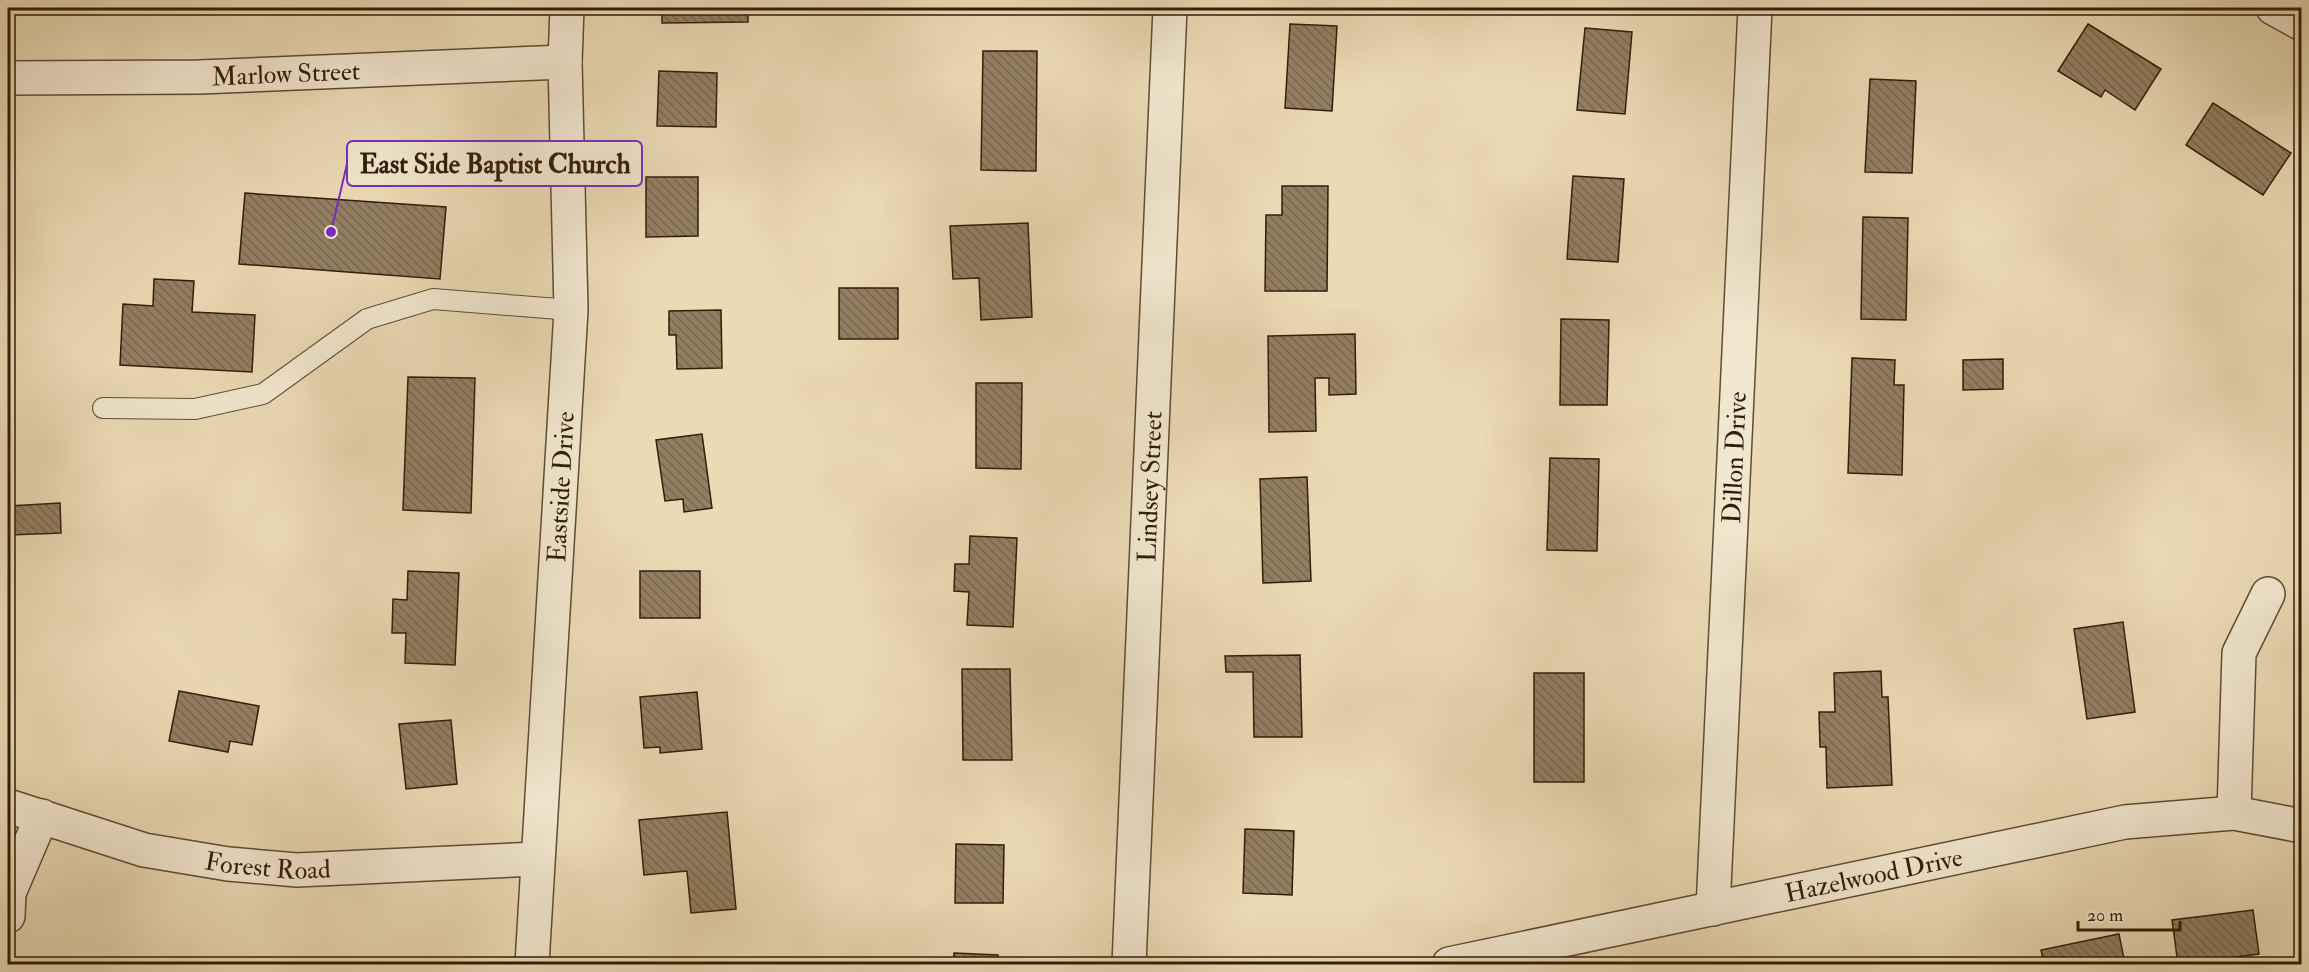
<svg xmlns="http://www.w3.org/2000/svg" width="2309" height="972" font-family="'IM FELL Double Pica',serif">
<defs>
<pattern id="building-back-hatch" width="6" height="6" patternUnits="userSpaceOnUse" patternTransform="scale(1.5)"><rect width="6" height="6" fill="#927f62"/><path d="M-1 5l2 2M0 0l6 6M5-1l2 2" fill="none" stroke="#78674f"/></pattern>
</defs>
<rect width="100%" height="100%" fill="#eadab5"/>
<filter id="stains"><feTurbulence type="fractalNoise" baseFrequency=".00333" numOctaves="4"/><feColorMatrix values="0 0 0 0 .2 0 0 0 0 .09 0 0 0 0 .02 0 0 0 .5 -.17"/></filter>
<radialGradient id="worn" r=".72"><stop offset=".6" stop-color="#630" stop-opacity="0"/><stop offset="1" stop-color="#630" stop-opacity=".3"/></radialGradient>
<!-- building -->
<g fill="url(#building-back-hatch)" stroke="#321d09" stroke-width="1.5">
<polygon points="662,8 748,8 748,22 662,23"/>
<polygon points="1290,24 1337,26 1332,111 1285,108"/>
<polygon points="2088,24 2161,69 2135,110 2105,90 2101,97 2058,71"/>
<polygon points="1585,28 1632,32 1625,114 1577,110"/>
<polygon points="983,51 1037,51 1036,171 981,170"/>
<polygon points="659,71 717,73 716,127 657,126"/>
<polygon points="1870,79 1916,81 1912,173 1865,172"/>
<polygon points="2213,103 2291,153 2263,195 2186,145"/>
<polygon points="1573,176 1624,179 1618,262 1567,259"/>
<polygon points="646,177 698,177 698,236 646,237"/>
<polygon points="1282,186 1328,186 1327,291 1265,291 1266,215 1282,215"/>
<polygon points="245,193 446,207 440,279 239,264"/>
<polygon points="1863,217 1908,218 1906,320 1861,319"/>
<polygon points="1028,223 1032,317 981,320 979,278 953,279 950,226"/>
<polygon points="154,279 194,281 192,312 255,315 252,372 120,365 123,304 153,306"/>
<rect x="839" y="288" width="59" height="51"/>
<polygon points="721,310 722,368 677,369 676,335 669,335 669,311"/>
<polygon points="1561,319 1609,320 1607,405 1560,405"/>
<polygon points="1355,334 1356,394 1329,395 1329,378 1315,378 1316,431 1269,432 1268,336"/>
<polygon points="1852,358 1895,360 1894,385 1904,385 1902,475 1848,473"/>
<polygon points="2003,359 2003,389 1963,390 1963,360"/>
<polygon points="408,377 475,378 471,513 403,510"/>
<polygon points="976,383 1022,383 1021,469 976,468"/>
<polygon points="702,434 712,508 684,512 683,499 665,501 656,440"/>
<polygon points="1550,458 1599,459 1597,551 1547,550"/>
<polygon points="1307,477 1311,581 1263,583 1260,479"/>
<polygon points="60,503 61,533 10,535 9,506"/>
<polygon points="970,536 1017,538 1013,627 967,625 969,592 954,591 955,564 969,564"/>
<polygon points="408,571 459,573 455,665 405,663 406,633 392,633 393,599 407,600"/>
<rect x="640" y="571" width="60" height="47"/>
<polygon points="2123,622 2135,712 2087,719 2074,629"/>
<polygon points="1300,655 1302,737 1254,737 1253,672 1226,672 1225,656"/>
<polygon points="962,669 1010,669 1012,760 963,760"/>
<polygon points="1881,671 1882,697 1888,697 1892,785 1827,788 1826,747 1820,747 1819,712 1835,712 1834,673"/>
<rect x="1534" y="673" width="50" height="109"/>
<polygon points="179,691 259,706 252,745 230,741 228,752 169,741"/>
<polygon points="697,692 702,749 660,753 660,747 644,748 640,697"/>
<polygon points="451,720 457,784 406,789 399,724"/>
<polygon points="727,812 736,909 691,913 687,871 644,875 639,820"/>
<polygon points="1245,829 1294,831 1292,895 1243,893"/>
<polygon points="956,844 1004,845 1003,903 955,903"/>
<polygon points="2253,910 2259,954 2178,964 2172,920"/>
<polygon points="2119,934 2125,964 2044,964 2041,950"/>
<polygon points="954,953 998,955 997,964 953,964"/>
</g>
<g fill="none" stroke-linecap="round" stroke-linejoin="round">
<!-- service casing -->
<g stroke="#604c34" stroke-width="22">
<polyline id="service" points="103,408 195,409 263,394 367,319 433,299 571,310"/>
</g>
<!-- minor casing -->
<g stroke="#604c34" stroke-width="36">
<g id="minor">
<polyline points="2273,8 2302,24"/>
<path id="s1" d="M 8,78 L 199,77 L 565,62"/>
<path id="s2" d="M 8,806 L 144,850 L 228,864 L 297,870 L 537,859"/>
<polyline points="2234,813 2239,653 2268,594"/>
<path id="s3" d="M 1713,909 L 1755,8"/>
<polyline points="8,916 9,893 42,816"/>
<path id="s4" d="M 1129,964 L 1170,8"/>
<path id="s5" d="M 1449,964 L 2125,822 L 2234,813 L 2302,826"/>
</g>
</g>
<!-- tertiary casing -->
<g stroke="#604c34" stroke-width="36">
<g id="tertiary">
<path id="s6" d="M 532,964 L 571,310 L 565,62 L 567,8"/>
</g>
</g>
<!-- service -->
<use href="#service" stroke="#f1e7cf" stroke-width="20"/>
<!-- minor -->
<use href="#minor" stroke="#f1e7cf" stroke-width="33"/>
<!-- tertiary -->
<use href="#tertiary" stroke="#f1e7cf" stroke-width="33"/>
</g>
<g text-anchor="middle" stroke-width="4.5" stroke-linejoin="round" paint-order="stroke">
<!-- street labels -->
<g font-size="26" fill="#321d09" stroke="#f1e7cf">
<text dy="9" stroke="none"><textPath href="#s1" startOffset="278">Marlow Street</textPath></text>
<text dy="9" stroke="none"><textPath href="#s3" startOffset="452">Dillon Drive</textPath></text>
<text dy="9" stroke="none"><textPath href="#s6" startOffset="478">Eastside Drive</textPath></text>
<text dy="9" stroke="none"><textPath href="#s4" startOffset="478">Lindsey Street</textPath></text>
<text dy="9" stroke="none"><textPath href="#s2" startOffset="268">Forest Road</textPath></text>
<text dy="9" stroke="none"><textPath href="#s5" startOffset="434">Hazelwood Drive</textPath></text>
</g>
</g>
<!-- callouts -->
<path fill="none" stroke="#7b2cbf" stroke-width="2" d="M331 232L347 164"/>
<circle fill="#7b2cbf" stroke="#f1e7cf" stroke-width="2" cx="331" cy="232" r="6"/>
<rect fill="#f1e7cf" stroke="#7b2cbf" stroke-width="2" x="347" y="141" width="295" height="45" rx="6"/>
<g font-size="27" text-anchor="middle" font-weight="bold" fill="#321d09">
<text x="495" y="173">East Side Baptist Church</text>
</g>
<!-- margin -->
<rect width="2309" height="972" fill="none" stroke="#eadab5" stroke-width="30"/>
<rect x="9" y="9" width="2291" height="954" fill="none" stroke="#321d09" stroke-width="3"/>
<rect x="15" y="15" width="2279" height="942" fill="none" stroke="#321d09" stroke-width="1.5"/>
<!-- scale -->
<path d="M2078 921v9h102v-9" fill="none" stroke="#321d09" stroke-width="3"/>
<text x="2087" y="921" font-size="18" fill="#321d09" stroke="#f1e7cf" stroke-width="4.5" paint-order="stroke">20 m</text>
<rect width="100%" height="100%" filter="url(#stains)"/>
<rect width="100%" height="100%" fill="url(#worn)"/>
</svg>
